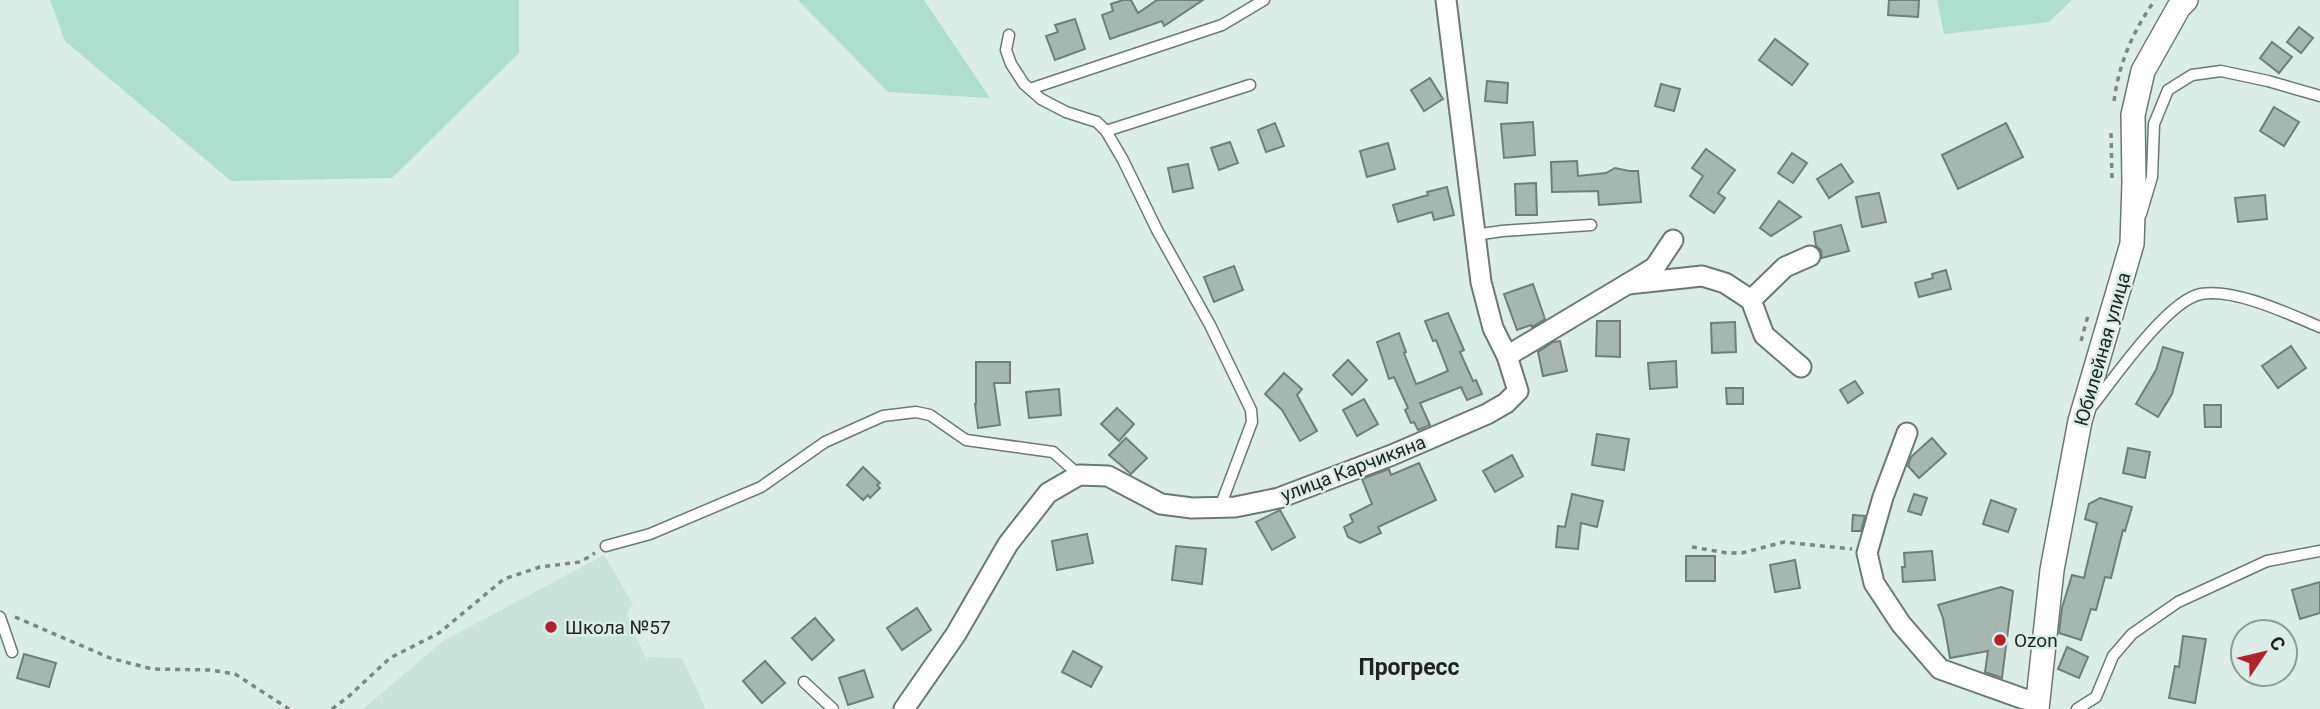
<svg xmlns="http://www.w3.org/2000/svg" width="2320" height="709" font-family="Roboto,sans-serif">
<rect width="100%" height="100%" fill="#dbede7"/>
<!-- built -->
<polygon fill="#cae3da" points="604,555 633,604 627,613 645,657 682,658 706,709 363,709 443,641"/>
<!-- green -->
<g fill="#aedece">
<polygon points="50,0 519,0 519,53 392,178 231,181 65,41"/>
<polygon points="798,0 924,0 990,98 888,92"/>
<polygon points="1937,0 2072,0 2049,22 1944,34"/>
</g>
<!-- building -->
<g fill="#a6b6b0" stroke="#6f7f79" stroke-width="2">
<polygon points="1123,0 1131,0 1138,13 1157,0 1203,0 1164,26 1162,21 1110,39 1102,15 1113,11 1111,4"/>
<polygon points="1889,0 1919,0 1918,17 1888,15"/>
<polygon points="1075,19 1085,49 1055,60 1046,36 1058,32 1055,25"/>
<polygon points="2299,27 2313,38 2301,53 2287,42"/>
<polygon points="1775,39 1808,64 1792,85 1759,60"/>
<polygon points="2272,42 2292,57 2279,73 2260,58"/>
<polygon points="1430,78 1443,99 1424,111 1411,90"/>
<polygon points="1487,81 1508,83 1507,103 1485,101"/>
<polygon points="1661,84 1680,89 1674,111 1655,106"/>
<polygon points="2274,107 2299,122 2284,146 2260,131"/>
<polygon points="1533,122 1535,155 1504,158 1501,124"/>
<polygon points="1275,123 1284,146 1266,152 1258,130"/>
<polygon points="2006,123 2023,157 1958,189 1942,155"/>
<polygon points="1230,142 1238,163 1219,170 1211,148"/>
<polygon points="1388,143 1395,169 1367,177 1360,151"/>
<polygon points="1706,149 1735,170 1718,193 1725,198 1714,213 1690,196 1703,176 1692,168"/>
<polygon points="1792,153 1807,163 1793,183 1778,173"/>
<polygon points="1577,161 1578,176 1606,173 1615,168 1629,171 1638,171 1641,202 1599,205 1598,191 1552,192 1551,162"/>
<polygon points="1188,164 1193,188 1173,192 1168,168"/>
<polygon points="1841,164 1853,182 1829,198 1817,179"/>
<polygon points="1536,183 1537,215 1516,215 1515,184"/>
<polygon points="1447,187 1454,215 1434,220 1432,212 1398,222 1393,205 1428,195 1427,192"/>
<polygon points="1879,193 1886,222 1862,227 1856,197"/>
<polygon points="2265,195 2267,219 2238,222 2235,198"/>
<polygon points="1779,201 1801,217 1771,236 1760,228"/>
<polygon points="1841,225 1849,251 1822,258 1821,250 1816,246 1814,232"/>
<polygon points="1234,266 1243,290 1214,302 1204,277"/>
<polygon points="1946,270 1951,289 1919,297 1915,283 1933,278 1932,274"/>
<polygon points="1533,284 1545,319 1532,327 1531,325 1517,330 1504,294"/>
<polygon points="1448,313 1464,350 1460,352 1473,381 1476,380 1482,394 1467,400 1461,387 1420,403 1430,425 1418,430 1414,422 1411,423 1405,410 1408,408 1394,377 1389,379 1377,342 1399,333 1406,352 1404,353 1416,384 1422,382 1448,371 1436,340 1433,341 1425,321"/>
<polygon points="1597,321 1620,321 1620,357 1596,356"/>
<polygon points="1735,322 1736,352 1712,353 1711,323"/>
<polygon points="1560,341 1567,371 1543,376 1538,352 1553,342"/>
<polygon points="2291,346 2306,368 2278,388 2262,366"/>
<polygon points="2163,347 2183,353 2172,394 2158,417 2136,404 2156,370"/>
<polygon points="1348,360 1367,380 1352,395 1333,375"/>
<polygon points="1676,361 1677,387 1650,389 1648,363"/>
<polygon points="976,362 1010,362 1010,383 994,383 1000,425 978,428 975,404 976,404"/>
<polygon points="1284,373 1302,389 1297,395 1317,431 1300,441 1282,410 1265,394"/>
<polygon points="1855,381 1863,393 1848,403 1840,390"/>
<polygon points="1726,388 1743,388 1743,404 1727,404"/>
<polygon points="1059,389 1061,415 1029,418 1026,392"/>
<polygon points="1364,399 1378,424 1357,436 1343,410"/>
<polygon points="2204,405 2221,405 2221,427 2205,427"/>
<polygon points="1117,408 1134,424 1119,441 1101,424"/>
<polygon points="1597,434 1629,439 1624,470 1592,465"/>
<polygon points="1126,438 1147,458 1131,474 1109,455"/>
<polygon points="1932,438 1946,454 1919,478 1908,466 1911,457"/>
<polygon points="2128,448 2150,452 2145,478 2123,473"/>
<polygon points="1512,455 1523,476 1495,492 1483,471"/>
<polygon points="1419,463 1436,500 1378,527 1381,533 1360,543 1348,537 1344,527 1353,522 1350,515 1372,504 1362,479 1389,469 1391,475"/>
<polygon points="863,467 880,483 877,485 880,488 870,498 868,495 863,500 847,485"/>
<polygon points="1572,494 1603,501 1597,527 1581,523 1578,549 1556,547 1558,526 1565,527"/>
<polygon points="1914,494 1927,498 1921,515 1908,511"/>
<polygon points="2100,498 2132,507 2125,531 2123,530 2111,578 2105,577 2096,610 2091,609 2081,640 2059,633 2062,608 2072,575 2084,578 2097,523 2085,519 2089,504"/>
<polygon points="1991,500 2016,509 2008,532 1983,524"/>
<polygon points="1280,510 1295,537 1272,550 1256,522"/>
<polygon points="1853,515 1865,516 1861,531 1852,531"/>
<polygon points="1087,534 1093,563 1057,570 1052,541"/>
<polygon points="1176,546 1206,549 1202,584 1172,580"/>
<polygon points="1932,551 1935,580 1903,582 1902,567 1905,567 1904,553"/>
<rect x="1686" y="556" width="29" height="25"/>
<polygon points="1795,560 1800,588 1775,592 1770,565"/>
<polygon points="2320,582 2320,613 2300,619 2292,590"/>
<polygon points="2001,587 2013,591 2002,678 1985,672 1988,651 1950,658 1943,618 1938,605"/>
<polygon points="917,608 931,630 902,650 887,628"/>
<polygon points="815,618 834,640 812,660 792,638"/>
<polygon points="2183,636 2206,639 2195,703 2169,698 2175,666 2179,667"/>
<polygon points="2067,647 2088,657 2079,678 2058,669"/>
<polygon points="1073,651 1102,667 1091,687 1062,672"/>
<polygon points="24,654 56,663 49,687 17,678"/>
<polygon points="765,661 785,683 762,703 743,681"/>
<polygon points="864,670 873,697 848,705 839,678"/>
</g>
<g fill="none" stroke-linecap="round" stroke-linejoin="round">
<!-- service casing -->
<g stroke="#6a7974" stroke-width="13">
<g id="service">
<polyline points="1009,35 1006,50 1011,64 1024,84 1041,99 1066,112 1097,122 1106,131 1123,160 1157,230 1210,325 1251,410 1252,422 1220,507"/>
<polyline points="1030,89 1222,25 1264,0"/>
<polyline points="1106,131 1250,85"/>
<polyline points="2141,214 2152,177 2154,124 2168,90 2192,75 2221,71 2268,81 2320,96"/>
<polyline points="1475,235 1502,231 1591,225"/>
<path d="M 2093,405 C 2114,378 2168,300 2201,294 C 2235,288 2289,314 2320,327"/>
<polyline points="606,546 650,534 761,487 825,442 883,416 916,412 930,415 966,440 1053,452 1079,475"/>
<polyline points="0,617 12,652"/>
<polyline points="804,682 833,709"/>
<polyline points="2077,709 2096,697 2113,656 2132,634 2178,602 2267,561 2320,551"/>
</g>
</g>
<!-- minor casing -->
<g stroke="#6a7974" stroke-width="23">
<g id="minor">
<polyline points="1628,284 1702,276 1725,283 1751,300 1764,335 1801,367"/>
<polyline points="1751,300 1785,267 1810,256"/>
<polyline points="1507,356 1644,274 1655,267 1673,240"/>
<polyline points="1907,433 1883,497 1867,553 1874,583 1901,624 1940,669 2024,699 2038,700"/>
<polyline points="904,709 956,634 1008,544 1048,493 1079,475 1108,476 1161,504 1192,508 1235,507 1279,498 1392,455 1487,414 1506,403 1518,391 1507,356 1493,328 1481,282 1446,0"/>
</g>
</g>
<!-- tertiary casing -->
<g stroke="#6a7974" stroke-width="26">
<polyline id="tertiary" points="2037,709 2052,570 2080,421 2132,244 2134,183 2133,115 2143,71 2179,7 2186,0"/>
</g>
<!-- path -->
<g stroke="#7b8783" stroke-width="3.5" stroke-dasharray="5 5" stroke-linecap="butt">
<path d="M 2114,101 C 2119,63 2133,31 2155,0"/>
<polyline points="2111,133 2112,178"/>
<polyline points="2081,341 2089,312"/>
<polyline points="1692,547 1727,553 1742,553 1784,542 1852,549"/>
<polyline points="15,617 110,658 152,669 210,670 235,674 289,709"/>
<polyline points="332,709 348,697 390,658 439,633 504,579 540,567 580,562 595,553"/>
</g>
<!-- service -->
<use href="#service" stroke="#fff" stroke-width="10"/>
<!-- minor -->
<use href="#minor" stroke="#fff" stroke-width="19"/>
<!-- tertiary -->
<use href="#tertiary" stroke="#fff" stroke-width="23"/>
</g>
<!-- markers -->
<g fill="#b2212d" stroke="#dbede7" stroke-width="2.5">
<circle cx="551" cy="627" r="7"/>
<circle cx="2000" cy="640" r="7"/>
</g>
<g text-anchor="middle" stroke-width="5" stroke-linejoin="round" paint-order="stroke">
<!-- street labels -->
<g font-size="19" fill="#1e2422" stroke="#dbede7">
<text transform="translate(2102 349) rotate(-74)" y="7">Юбилейная улица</text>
<text transform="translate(1353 468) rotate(-21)" y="7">улица Карчикяна</text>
</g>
<!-- poi labels -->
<g font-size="19" fill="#1e2422" stroke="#dbede7" text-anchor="start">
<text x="565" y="634">Школа №57</text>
<text x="2014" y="647">Ozon</text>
</g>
<!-- quarter labels -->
<g font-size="23" font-weight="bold" fill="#1e2422" stroke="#dbede7">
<text x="1409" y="675">Прогресс</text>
</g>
</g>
<!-- north arrow -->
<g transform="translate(2264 653) rotate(55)"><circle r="33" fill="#dbede7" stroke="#8f9d98" stroke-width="2"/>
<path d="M0-5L12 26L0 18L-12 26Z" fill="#b2212d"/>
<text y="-10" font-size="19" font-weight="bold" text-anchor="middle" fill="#1e2422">С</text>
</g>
</svg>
